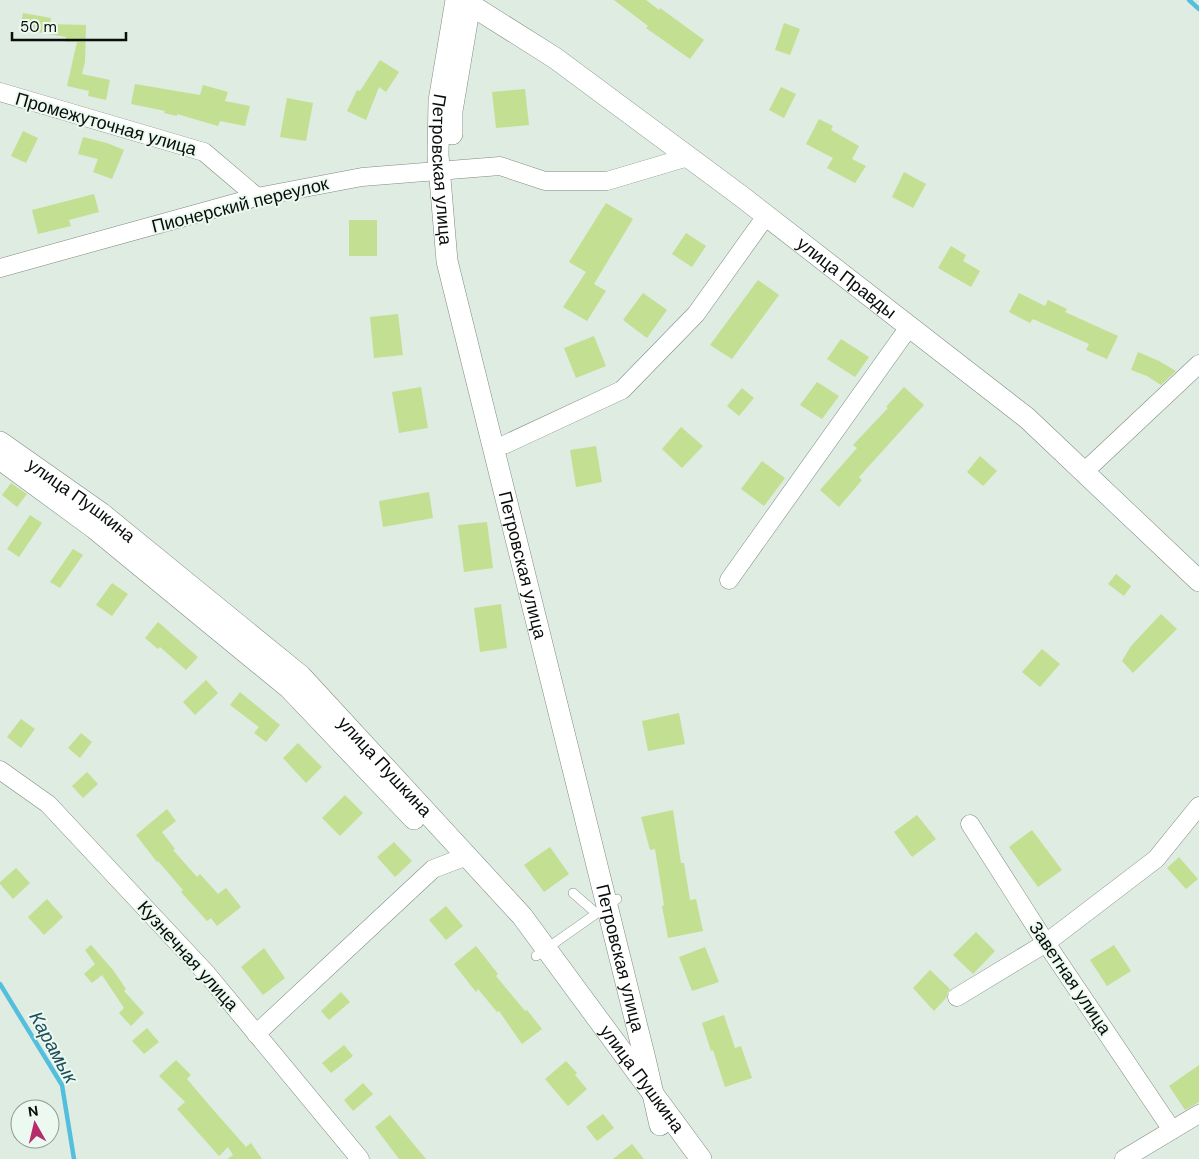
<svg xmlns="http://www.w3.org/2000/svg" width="1199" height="1159" font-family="'DM Sans',sans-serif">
<rect width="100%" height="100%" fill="#deece2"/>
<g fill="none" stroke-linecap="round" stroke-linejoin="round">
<!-- stream -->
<g stroke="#54bfdd" stroke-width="4.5">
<polyline points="1189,0 1199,9"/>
<polyline points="0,984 62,1085 74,1159"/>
</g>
</g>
<!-- building -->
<g fill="#c3df91">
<polygon points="614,0 646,0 659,10 660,8 704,40 690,59 646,28 648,26"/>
<polygon points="23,13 51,18 50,24 86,25 85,62 82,74 110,80 106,100 88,96 89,91 67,86 77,42 65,42 66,37 20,29"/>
<polygon points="784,23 800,29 790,55 775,50"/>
<polygon points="380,60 399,72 386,92 379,87 366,120 347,111 357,90 360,91"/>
<polygon points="135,84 200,95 203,85 228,92 225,101 250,106 245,126 220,121 218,126 177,114 177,116 164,113 165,111 131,104"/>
<polygon points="781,87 796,94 784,118 769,110"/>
<polygon points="525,89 529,125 496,128 492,92"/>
<polygon points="287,98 313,103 306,141 280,137"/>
<polygon points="819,119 833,126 831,130 859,146 852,159 866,166 855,183 827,168 833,158 806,144"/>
<polygon points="23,131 38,138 26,163 11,156"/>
<polygon points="83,137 107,143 124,150 112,179 93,172 98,159 78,154"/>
<polygon points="904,172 926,184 913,208 892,197"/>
<polygon points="94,194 99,212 69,220 71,226 38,234 32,210"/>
<polygon points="606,203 633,219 594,284 606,291 587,321 563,307 586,272 569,262"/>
<rect x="349" y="220" width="28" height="36"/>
<polygon points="686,233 706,246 692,267 672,254"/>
<polygon points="951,246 966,255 963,261 980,271 971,287 938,268"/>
<polygon points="758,280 779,295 732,359 710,345"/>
<polygon points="643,293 667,310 647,338 623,320"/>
<polygon points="1019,293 1045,306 1048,300 1067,309 1065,312 1118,336 1107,359 1086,350 1089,344 1033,319 1030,323 1009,312"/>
<polygon points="398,314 403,355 374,358 370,317"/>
<polygon points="594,336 606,366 576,378 564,348"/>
<polygon points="841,339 869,357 855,377 827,359"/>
<polygon points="1138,352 1159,361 1176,371 1161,385 1147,376 1131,370"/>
<polygon points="817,382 839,396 822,419 800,405"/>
<polygon points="421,387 428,428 399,433 392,392"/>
<polygon points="904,387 924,405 859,477 862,480 839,507 820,490 857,448 853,445 888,408 886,407"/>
<polygon points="742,388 754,398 739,416 727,406"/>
<polygon points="681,427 703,446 682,468 662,449"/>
<polygon points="596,446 602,482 576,487 570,450"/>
<polygon points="980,456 997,471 983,486 967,472"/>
<polygon points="762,461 785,478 764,506 741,489"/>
<polygon points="11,483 27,494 17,507 2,495"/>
<polygon points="429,492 433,518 383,527 379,501"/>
<polygon points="30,515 42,523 19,557 7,549"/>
<polygon points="487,522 493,568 464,572 458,525"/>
<polygon points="73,549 83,555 60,588 50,582"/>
<polygon points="1116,574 1131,586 1124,596 1108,584"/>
<polygon points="112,583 128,594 112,616 96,605"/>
<polygon points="501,604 507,648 480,652 474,608"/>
<polygon points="1161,614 1177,629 1133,673 1122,661 1131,646"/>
<polygon points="158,622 198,657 186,670 160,647 158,649 145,638"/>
<polygon points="1042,649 1060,664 1040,687 1022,672"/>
<polygon points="206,680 218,693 195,715 183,702"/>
<polygon points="240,692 280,725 266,742 254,733 259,727 230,705"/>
<polygon points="679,713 685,744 648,751 642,721"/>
<polygon points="21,719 35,729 21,748 7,737"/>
<polygon points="81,733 92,742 80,758 68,748"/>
<polygon points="298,743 322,767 306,783 283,758"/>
<polygon points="87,772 98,784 83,798 72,786"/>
<polygon points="345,795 363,813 340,836 322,818"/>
<polygon points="167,809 176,821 162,832 175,849 173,850 197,877 200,874 218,894 226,888 241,907 217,926 211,918 207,921 181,892 183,890 158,861 157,862 136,835"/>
<polygon points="673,810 681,863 684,863 690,900 696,899 703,931 668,938 662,906 664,905 655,849 650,850 641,817"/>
<polygon points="917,815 936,839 912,857 894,832"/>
<polygon points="1032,830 1062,870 1038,887 1009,847"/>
<polygon points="394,842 412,861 395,877 377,857"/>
<polygon points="550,847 569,874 544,892 524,865"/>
<polygon points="1179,857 1198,879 1186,889 1167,868"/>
<polygon points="16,868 30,883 13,899 0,884 0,882"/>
<polygon points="47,899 63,917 44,935 28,917"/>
<polygon points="446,906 463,926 446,940 429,920"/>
<polygon points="976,932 995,951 973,974 953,955"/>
<polygon points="91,945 113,970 126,989 124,991 144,1013 131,1026 119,1013 124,1008 102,975 92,983 84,974 95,964 85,950"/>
<polygon points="1114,945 1131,971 1107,986 1090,960"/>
<polygon points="476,946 498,974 496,976 525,1011 527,1010 542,1029 522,1044 499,1011 497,1012 478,989 476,992 454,964"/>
<polygon points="705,947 719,982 692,991 679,957"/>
<polygon points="264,948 285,978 263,995 241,967"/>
<polygon points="930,970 950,989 948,992 946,998 934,1011 913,988"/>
<polygon points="341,992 350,1002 329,1020 321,1011"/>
<polygon points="724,1015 735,1048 741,1046 752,1078 725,1087 713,1050 711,1051 702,1023"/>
<polygon points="147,1028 159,1042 144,1054 132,1041"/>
<polygon points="344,1045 353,1056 331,1073 322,1063"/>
<polygon points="176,1060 191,1075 187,1079 209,1105 246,1147 251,1143 262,1159 227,1159 233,1155 228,1147 219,1156 186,1119 177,1109 185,1102 159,1076"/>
<polygon points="566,1061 577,1073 575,1075 587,1089 568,1106 545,1079"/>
<polygon points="1199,1065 1199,1102 1185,1110 1169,1086"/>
<polygon points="363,1083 373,1094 353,1111 344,1100"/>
<polygon points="603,1114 614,1128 597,1141 586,1127"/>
<polygon points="390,1115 411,1141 426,1159 399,1159 375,1127"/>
<polygon points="632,1144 644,1159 613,1159"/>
</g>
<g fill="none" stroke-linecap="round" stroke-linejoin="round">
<!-- service casing -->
<g stroke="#7f8b83" stroke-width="10">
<g id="service">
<polyline points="573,893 596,913"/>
<polyline points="536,956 617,899"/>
</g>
</g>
<!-- minor casing -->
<g stroke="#7f8b83" stroke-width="19">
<g id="minor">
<polyline points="0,92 204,152 257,197"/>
<polyline points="0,268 257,197 362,177 500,166 545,181 607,181 688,157"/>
<polyline points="506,444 622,390 696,314 766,216"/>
<polyline points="1084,472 1199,364"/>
<polyline points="729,580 909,327"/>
<polyline points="0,770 48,804 207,974 360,1159"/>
<polyline points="970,824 1046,943 1172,1130"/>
<polyline points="957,997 1046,943 1156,859 1199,806"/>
<polyline points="256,1034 433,869 467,856"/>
<polyline points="1124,1159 1199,1114"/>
</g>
</g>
<!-- tertiary casing -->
<g stroke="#7f8b83" stroke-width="22">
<g id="tertiary">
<path id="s1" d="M 456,0 L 439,101 L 438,155 L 447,261 L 646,1063 L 660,1125"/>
<path id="s2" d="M 463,0 L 555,58 L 741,196 L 1027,418 L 1199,581"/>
<polyline points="452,134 452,111 468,16"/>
<path id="s3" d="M 0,442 L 101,513 L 301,676 L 522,916 L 701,1159"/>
<polyline points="0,459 94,528 289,688 414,819"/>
</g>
</g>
<!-- service -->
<use href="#service" stroke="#fff" stroke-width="9"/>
<!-- minor -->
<use href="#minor" stroke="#fff" stroke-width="18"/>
<!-- tertiary -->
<use href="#tertiary" stroke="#fff" stroke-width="21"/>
</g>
<g text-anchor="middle" stroke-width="4" stroke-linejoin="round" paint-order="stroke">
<!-- street labels -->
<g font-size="18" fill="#090e0b" stroke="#ebf9f0">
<text transform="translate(106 124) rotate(16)" y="6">Промежуточная улица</text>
<text dy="6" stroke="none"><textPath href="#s1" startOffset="171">Петровская улица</textPath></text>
<text transform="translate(240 205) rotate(-14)" y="6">Пионерский переулок</text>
<text dy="6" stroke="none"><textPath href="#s2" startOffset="474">улица Правды</textPath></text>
<text dy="6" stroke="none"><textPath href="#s3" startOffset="100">улица Пушкина</textPath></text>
<text dy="6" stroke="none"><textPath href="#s1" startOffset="576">Петровская улица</textPath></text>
<text dy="6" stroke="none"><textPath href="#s3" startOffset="505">улица Пушкина</textPath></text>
<text transform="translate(188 956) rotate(48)" y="6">Кузнечная улица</text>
<text dy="6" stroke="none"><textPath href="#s1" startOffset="981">Петровская улица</textPath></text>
<text transform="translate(1070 978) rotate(56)" y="6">Заветная улица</text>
<text dy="6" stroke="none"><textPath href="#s3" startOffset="910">улица Пушкина</textPath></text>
</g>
<!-- water labels -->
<g font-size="19" font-style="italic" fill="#1e4c59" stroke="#ebf9f0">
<text transform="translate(54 1047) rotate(61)" y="7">Карамык</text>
</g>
</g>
<!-- north arrow -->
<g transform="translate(35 1124) rotate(352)"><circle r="24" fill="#ebf9f0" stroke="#919b94"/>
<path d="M0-4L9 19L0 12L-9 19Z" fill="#b62d6b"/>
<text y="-8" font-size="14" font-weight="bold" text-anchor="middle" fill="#090e0b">N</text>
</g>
<!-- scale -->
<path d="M12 32v8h114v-8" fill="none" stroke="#090e0b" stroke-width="2.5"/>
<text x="20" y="32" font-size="15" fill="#090e0b" stroke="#ebf9f0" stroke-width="4" paint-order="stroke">50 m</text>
</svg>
